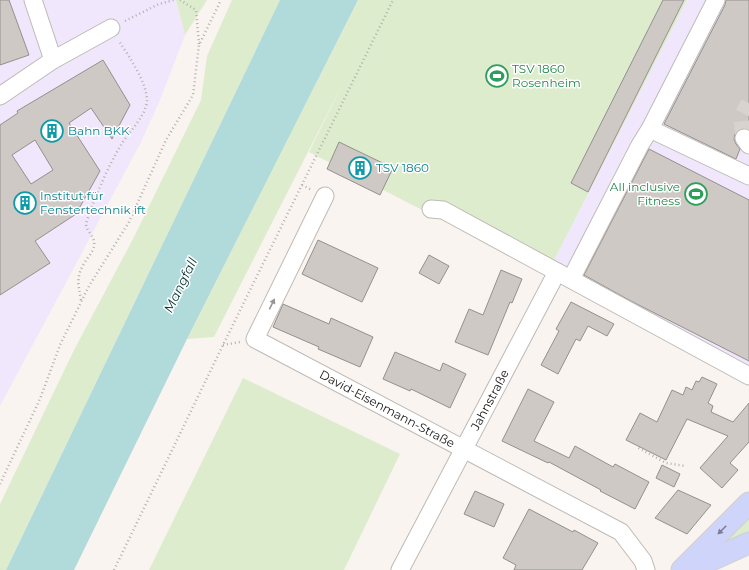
<svg xmlns="http://www.w3.org/2000/svg" width="749" height="570" font-family="Montserrat,sans-serif">
<rect width="100%" height="100%" fill="#f9f4f0"/>
<!-- commercial -->
<g fill="#f0e7fc">
<polygon points="0,0 176,0 185,35 160,100 141,142 0,406"/>
<polygon points="687,0 749,0 749,386 547,274"/>
</g>
<!-- green -->
<g fill="#deecce">
<polygon points="176,0 207,0 185,35"/>
<polygon points="232,0 280,0 6,570 0,570 0,504 74,350 133,239 201,100 207,56"/>
<polygon points="358,0 687,0 547,274 309,152 346,77 214,337 187,339"/>
<polygon points="243,378 400,454 344,570 149,570"/>
<polygon points="749,518 749,535 718,547"/>
</g>
<!-- water -->
<polygon fill="#b1dadb" points="280,0 358,0 187,339 74,570 6,570"/>
<!-- building -->
<g fill="#cec9c5" stroke="#94908c" fill-rule="evenodd">
<polygon points="0,0 9,0 29,55 0,65"/>
<polygon points="663,0 684,0 588,192 571,183"/>
<polygon points="726,0 749,0 749,129 743,128 739,130 735,134 734,139 736,144 740,149 736,159 664,124 725,5"/>
<path d="M 103,60 L 130,105 L 112,139 L 91,108 L 69,123 L 100,171 L 76,214 L 35,241 L 50,263 L 0,295 L 0,125 L 18,113 L 17,111 ZM 35,140 L 53,170 L 31,184 L 12,155 Z"/>
<polygon points="339,142 393,168 380,195 327,169"/>
<polygon points="649,149 749,200 749,361 629,300 584,275"/>
<polygon points="318,240 378,268 362,302 302,274"/>
<polygon points="429,255 449,266 439,284 419,273"/>
<polygon points="501,270 522,279 512,303 510,302 488,355 455,342 469,309 483,315"/>
<polygon points="571,302 614,324 607,336 588,326 580,341 576,339 558,374 541,365 559,331 556,329"/>
<polygon points="283,304 329,324 331,318 373,337 360,367 318,349 319,347 273,327"/>
<polygon points="395,352 440,371 443,363 466,374 450,408 411,389 410,391 383,379"/>
<polygon points="702,377 717,384 708,403 713,406 711,412 733,422 749,403 749,442 730,463 738,470 722,488 700,468 728,436 687,419 666,460 626,440 640,413 657,422 672,390 683,395 686,387 692,390 696,381 699,382"/>
<polygon points="528,389 554,402 534,441 569,458 575,446 613,467 615,464 649,482 635,509 600,491 601,490 549,462 548,463 502,441"/>
<polygon points="662,465 680,474 674,487 656,478"/>
<polygon points="678,490 711,505 687,534 655,518"/>
<polygon points="475,491 504,504 494,527 464,514"/>
<polygon points="529,509 573,532 574,530 598,543 582,570 514,570 516,565 503,558"/>
</g>
<g fill="none" stroke-linecap="round" stroke-linejoin="round">
<!-- minor-tunnel -->
<polyline stroke="#d7d3cf" stroke-width="17" stroke-dasharray="17 8" stroke-linecap="butt" points="744,138 742,117 749,103"/>
<!-- minor casing -->
<g stroke="#bfbab6" stroke-width="19">
<g id="minor">
<polyline points="53,60 111,28"/>
<polyline points="0,96 53,60 33,0"/>
<polyline points="650,129 716,0"/>
<polyline points="744,138 749,145"/>
<polyline points="325,196 255,339 621,532 643,561 646,570"/>
<polyline points="431,209 443,210 749,376"/>
<polyline points="571,279 640,145 650,129 749,176"/>
<polyline points="400,570 557,272"/>
</g>
</g>
<!-- major casing -->
<g stroke="#d1d0d0" stroke-width="23">
<g id="major">
<polyline points="682,570 749,503"/>
<polyline points="689,570 749,543"/>
</g>
</g>
<!-- path -->
<g stroke="#b4b0ad" stroke-width="2.5" stroke-dasharray="1 3" stroke-linecap="butt">
<polyline points="180,0 196,10 199,44"/>
<polyline points="125,21 159,4 174,0"/>
<polyline points="302,185 312,190"/>
<path d="M 81,300 C 78,284 76,276 85,262 C 88,257 93,252 94,246 C 96,237 86,231 86,224 C 87,219 90,213 91,209 C 99,188 109,165 121,145 C 128,133 146,116 147,101 C 147,82 129,57 119,41"/>
<polyline points="223,345 240,342"/>
<polyline points="638,445 637,447 666,463 685,466"/>
<polyline points="0,484 40,399 60,345 89,286 129,222 166,140 193,95 199,45 221,0"/>
<polyline points="114,570 223,345 393,0"/>
</g>
<!-- minor -->
<use href="#minor" stroke="#fff" stroke-width="17"/>
<!-- major -->
<use href="#major" stroke="#cfd4fa" stroke-width="21"/>
</g>
<!-- one-way arrows -->
<defs><path id="oneway-solid" d="M-6-.8H1V-3.2L6.5 0L1 3.2V.8H-6Z"/></defs>
<use fill="#979695" href="#oneway-solid" transform="translate(272 304) rotate(-64)"/>
<use fill="#7c7e92" href="#oneway-solid" transform="translate(722 530) rotate(135)"/>
<!-- icons -->
<defs>
<g id="stadium-ring" transform="scale(1.15)"><circle r="9.5" fill="#fff" stroke="#2e9e5b" stroke-width="1.5"/><path d="M0-5a6.5 5 0 1 0 0 10a6.5 5 0 1 0 0-10ZM-3.5-1.8h7v3.6h-7Z" fill="#2e9e5b"/></g>
<g id="building-ring" transform="scale(1.15)"><circle r="9.5" fill="#fff" stroke="#0f9aa8" stroke-width="1.5"/><path d="M-4-6H4V6H1V3H-1V6H-4ZM-2.5-4.3h1.7v1.8h-1.7ZM.8-4.3h1.7v1.8H.8ZM-2.5-1h1.7V.8h-1.7ZM.8-1h1.7V.8H.8Z" fill="#0f9aa8"/></g>
</defs>
<g fill-rule="evenodd">
<use href="#stadium-ring" x="497" y="76"/>
<use href="#building-ring" x="52" y="131"/>
<use href="#building-ring" x="360" y="168"/>
<use href="#stadium-ring" x="696" y="194"/>
<use href="#building-ring" x="25" y="203"/>
</g>
<g text-anchor="middle" stroke-width="3" stroke-linejoin="round" paint-order="stroke">
<!-- leisure labels -->
<g font-size="12" fill="#27864d" stroke="#fff" text-anchor="start">
<text x="512" y="73">TSV 1860<tspan x="512" dy="14">Rosenheim</tspan></text>
<text x="680" y="191" text-anchor="end">All inclusive<tspan x="680" dy="14">Fitness</tspan></text>
</g>
<!-- culture labels -->
<g font-size="12" fill="#0d838f" stroke="#fff" text-anchor="start">
<text x="68" y="135">Bahn BKK</text>
<text x="376" y="172">TSV 1860</text>
<text x="40" y="200">Institut für<tspan x="40" dy="14">Fenstertechnik ift</tspan></text>
</g>
<!-- street labels -->
<g font-size="12" fill="#171514" stroke="#fff">
<text transform="translate(490 400) rotate(-62)" y="4">Jahnstraße</text>
<text transform="translate(387 409) rotate(28)" y="4">David-Eisenmann-Straße</text>
</g>
<!-- water labels -->
<g font-size="13" font-style="italic" fill="#0e3637" stroke="#fff">
<text transform="translate(180 285) rotate(-64)" y="5">Mangfall</text>
</g>
</g>
</svg>
